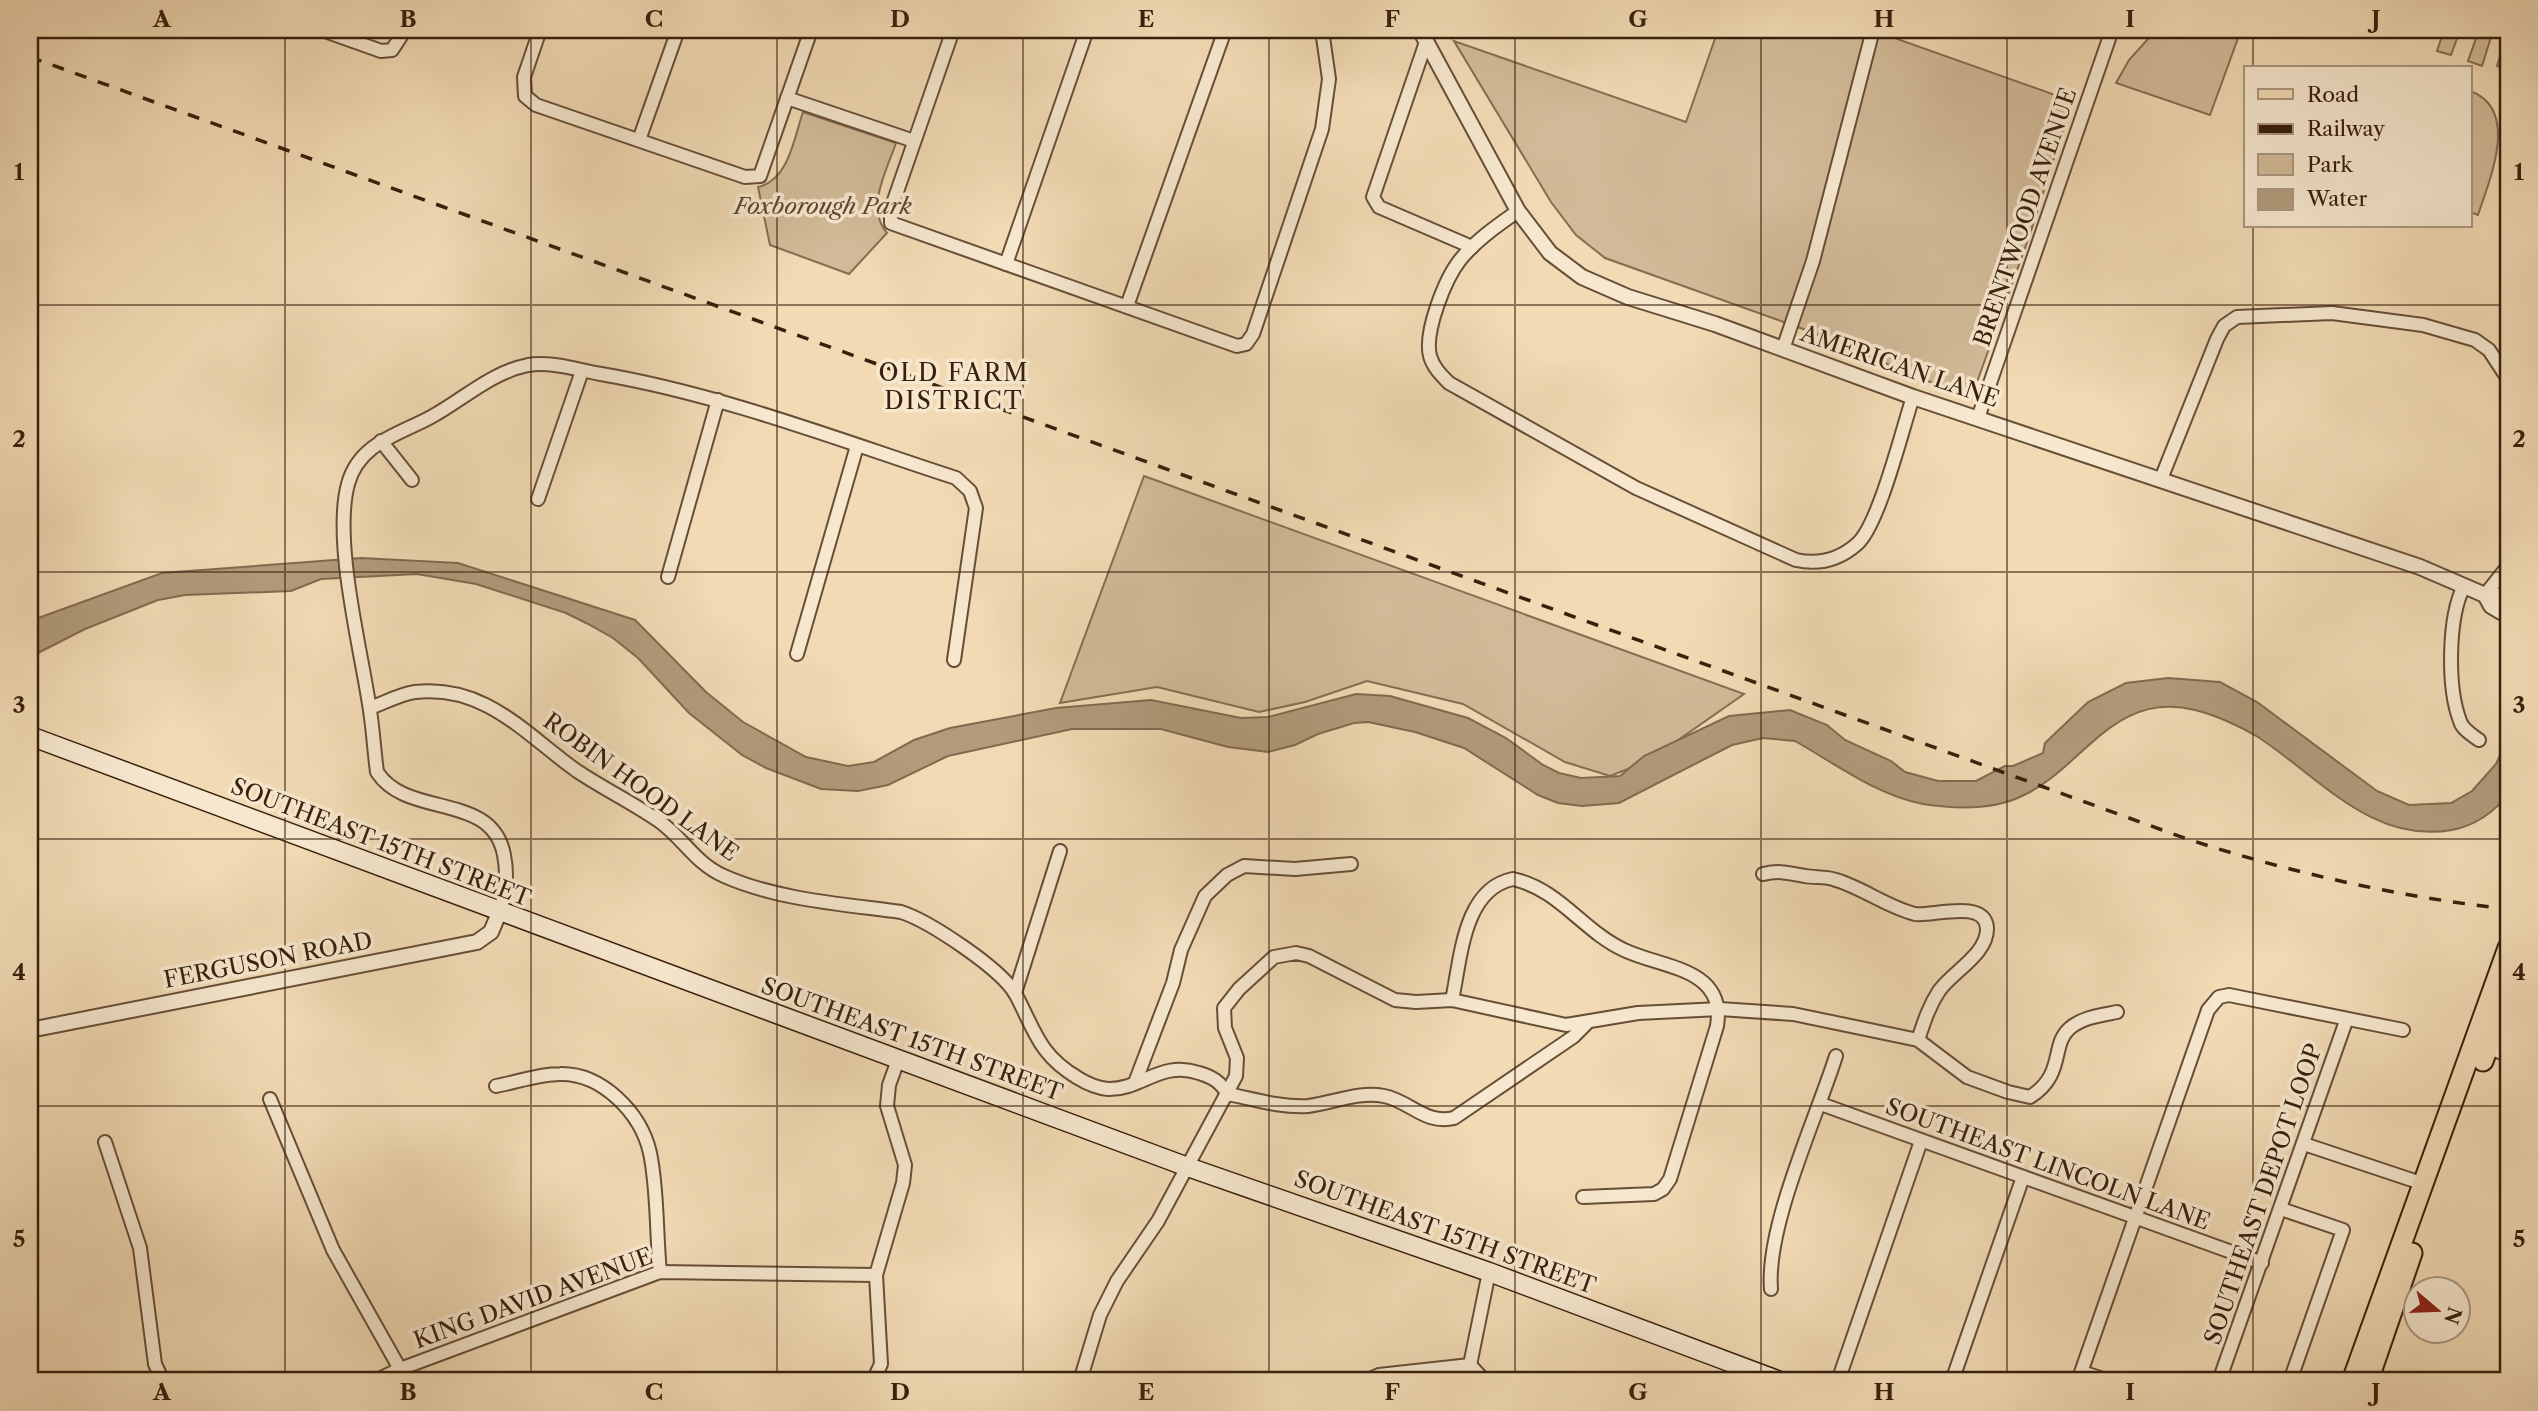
<svg xmlns="http://www.w3.org/2000/svg" width="2538" height="1411" font-family="'Libre Caslon Text',serif">
<rect width="100%" height="100%" fill="#f1dab4"/>
<filter id="stains"><feTurbulence type="fractalNoise" baseFrequency=".00286" numOctaves="4"/><feColorMatrix values="0 0 0 0 .2 0 0 0 0 .09 0 0 0 0 .02 0 0 0 .5 -.17"/></filter>
<radialGradient id="worn" r=".72"><stop offset=".6" stop-color="#630" stop-opacity="0"/><stop offset="1" stop-color="#630" stop-opacity=".3"/></radialGradient>
<!-- green -->
<g fill="#d2ba98" stroke="#866d52" stroke-width="2">
<polygon points="1718,30 1872,30 2072,101 2030,234 1971,399 1806,330 1605,258 1576,235 1551,202 1454,41 1686,122"/>
<polygon points="2156,30 2241,30 2210,115 2116,83 2129,60"/>
<polygon points="2444,30 2460,30 2451,55 2437,51"/>
<polygon points="2478,33 2491,37 2482,66 2468,61"/>
<polygon points="2505,41 2508,42 2508,71 2497,66"/>
<path d="M 2470,91 C 2521,109 2489,181 2478,215 L 2470,212 Z"/>
<path d="M 803,112 L 896,143 C 887,170 865,208 887,233 L 849,274 L 770,245 L 758,187 C 789,180 794,138 803,112 Z"/>
<polygon points="1144,476 1744,694 1648,761 1610,776 1565,762 1463,704 1367,681 1305,702 1259,712 1157,687 1060,703"/>
</g>
<!-- water -->
<path fill="#b29b7b" stroke="#826a4f" stroke-width="2" d="M 361,558 L 458,563 L 635,620 L 706,692 L 743,722 L 806,757 L 848,766 L 874,762 L 914,740 L 950,728 L 1056,708 L 1151,700 L 1241,718 L 1268,717 L 1356,694 L 1390,696 L 1468,718 L 1506,738 L 1543,765 L 1559,773 L 1581,778 L 1620,776 L 1644,756 L 1729,716 L 1790,710 L 1827,725 L 1845,740 L 1891,761 L 1905,772 L 1938,781 L 1976,781 L 2005,766 L 2013,766 L 2043,753 L 2045,743 L 2088,702 L 2126,683 L 2168,678 L 2220,682 L 2257,702 L 2377,791 L 2409,805 L 2451,803 L 2472,791 L 2496,764 L 2508,738 L 2508,794 C 2495,812 2474,826 2452,830 C 2372,844 2319,777 2258,737 C 2240,726 2215,715 2195,710 C 2112,690 2084,768 2022,796 C 1993,810 1955,809 1923,804 C 1878,796 1834,763 1795,741 L 1763,738 L 1732,745 L 1619,803 L 1582,806 L 1558,803 L 1538,795 L 1464,748 L 1415,732 L 1368,722 L 1354,723 L 1318,734 L 1295,745 L 1268,752 L 1228,747 L 1161,729 L 1072,729 L 948,756 L 888,785 L 858,791 L 821,789 L 766,768 L 742,755 L 689,713 L 638,658 L 613,638 L 588,624 L 566,613 L 476,584 L 417,574 L 321,579 L 291,591 L 185,595 L 158,600 L 85,629 L 30,657 L 30,621 L 162,573 Z"/>
<g fill="none" stroke-linecap="round" stroke-linejoin="round">
<!-- minor casing -->
<g stroke="#674e37" stroke-width="16">
<g id="minor">
<polyline points="322,30 381,51 392,50 405,30"/>
<polyline points="540,30 524,77 525,96 536,105 745,177 760,176 811,30"/>
<polyline points="953,30 891,209 891,223 1237,346 1246,344 1253,334 1322,129 1329,79 1322,30"/>
<polyline points="1426,42 1373,197 1379,207 1472,247"/>
<polyline points="787,98 914,141"/>
<polyline points="639,140 678,30"/>
<path d="M 1518,211 C 1498,225 1476,240 1460,260 C 1445,279 1424,332 1430,356 C 1433,367 1441,375 1449,383 L 1636,488 L 1796,560 C 1819,565 1839,560 1857,544 C 1879,525 1902,430 1913,397"/>
<polyline points="1006,264 1087,30"/>
<polyline points="1127,306 1225,30"/>
<polyline points="1783,349 1813,261 1873,30"/>
<polyline points="1978,418 2112,30"/>
<polyline points="381,441 412,480"/>
<polyline points="2161,479 2217,339 2224,326 2237,317 2332,313 2423,325 2475,340 2489,350 2508,379"/>
<polyline points="538,499 582,371"/>
<polyline points="668,577 718,400"/>
<path d="M 2464,586 C 2448,617 2447,687 2460,721 C 2462,729 2472,735 2479,740"/>
<polyline points="2485,595 2508,566"/>
<polyline points="797,654 857,446"/>
<path d="M 370,708 C 384,703 400,694 415,692 C 485,684 525,734 577,771 C 604,789 633,803 659,821 C 683,838 696,864 724,876 C 778,900 843,904 901,912 C 929,921 1002,969 1016,995 C 1035,1031 1039,1055 1078,1078 C 1086,1083 1098,1088 1108,1089 C 1141,1090 1161,1060 1199,1073 C 1213,1077 1220,1082 1228,1094 C 1253,1099 1282,1108 1308,1106 C 1333,1103 1358,1091 1384,1096 C 1410,1101 1425,1125 1454,1118 L 1573,1037 L 1587,1023"/>
<path d="M 1763,874 C 1780,870 1788,873 1805,876 C 1815,878 1826,876 1836,880 C 1863,888 1887,907 1915,914 C 1930,917 1985,898 1987,928 C 1988,954 1952,972 1939,991 C 1929,1006 1924,1022 1918,1040"/>
<path d="M 499,913 C 506,894 508,875 504,855 C 492,791 407,819 377,772 C 374,750 373,727 369,704 C 360,645 333,540 348,484 C 359,443 398,435 431,417 C 464,399 490,373 528,365 C 551,361 578,370 601,374 C 723,395 839,440 956,478 L 970,491 L 976,508 L 954,660"/>
<polyline points="1015,993 1060,851"/>
<path d="M 1452,1000 C 1461,959 1463,889 1513,879 C 1559,889 1583,931 1624,950 C 1647,961 1679,965 1699,979 C 1716,991 1720,1007 1717,1026 L 1670,1179 L 1663,1189 L 1654,1194 L 1583,1197"/>
<polyline points="1136,1080 1173,983 1181,950 1205,896 1227,875 1244,866 1295,869 1351,864"/>
<path d="M 496,1086 C 517,1082 539,1074 560,1074 C 602,1073 641,1113 650,1153 C 658,1191 656,1233 660,1272"/>
<polyline points="270,1099 333,1250 400,1369"/>
<polyline points="1821,1104 2262,1263"/>
<polyline points="105,1142 140,1248 155,1364 163,1381"/>
<polyline points="2304,1144 2424,1184"/>
<polyline points="2281,1209 2343,1230 2290,1381"/>
<path d="M 1771,1289 C 1766,1226 1816,1119 1836,1056"/>
<polyline points="1470,1365 1489,1272"/>
<polyline points="1470,1365 1485,1381"/>
<polyline points="2082,1372 2109,1381"/>
<polyline points="375,1381 400,1369 660,1272 876,1275"/>
<polyline points="873,1381 881,1364 876,1275 903,1183 905,1165 887,1106 889,1085 898,1060"/>
<path d="M 1080,1381 L 1100,1315 L 1117,1281 L 1158,1221 L 1236,1076 L 1237,1058 L 1225,1028 L 1224,1008 L 1239,989 L 1274,957 L 1296,953 L 1309,956 L 1395,1000 L 1416,1002 L 1452,1000 L 1566,1025 L 1638,1013 L 1720,1009 L 1793,1014 L 1918,1040 L 1967,1077 L 2008,1092 L 2030,1097 C 2066,1074 2050,1045 2070,1028 C 2083,1017 2102,1015 2117,1012"/>
<polyline points="1366,1381 1379,1375 1470,1365"/>
<polyline points="1838,1381 1921,1141"/>
<polyline points="1952,1381 2023,1177"/>
<polyline points="2078,1381 2208,1010 2219,997 2229,995 2403,1030"/>
<polyline points="2219,1381 2346,1021"/>
</g>
</g>
<!-- tertiary casing -->
<g stroke="#674e37" stroke-width="18">
<g id="tertiary">
<polyline points="1420,30 1518,211 1550,253 1582,277 1628,297 1715,324 1913,397 2420,567 2485,595 2499,596 2508,601"/>
<polyline points="2485,595 2491,606 2508,616"/>
<polyline points="30,1030 477,942 491,932 499,913"/>
<polyline points="2480,1044 2508,1054"/>
</g>
</g>
<!-- secondary casing -->
<g stroke="#39200d" stroke-width="21">
<polyline id="secondary" points="30,736 1185,1166 1489,1272 1780,1381"/>
</g>
<!-- primary casing -->
<g stroke="#39200d" stroke-width="23">
<g id="primary">
<polyline points="2483,1061 2508,992"/>
<polyline points="2352,1381 2508,948"/>
<polyline points="2368,1381 2412,1253"/>
</g>
</g>
<!-- minor -->
<use href="#minor" stroke="#f6e7ce" stroke-width="12"/>
<!-- tertiary -->
<use href="#tertiary" stroke="#f6e7ce" stroke-width="14"/>
<!-- secondary -->
<use href="#secondary" stroke="#f6e7ce" stroke-width="18"/>
<!-- primary -->
<use href="#primary" stroke="#f1dab4" stroke-width="19"/>
<!-- rail -->
<path stroke="#39200d" stroke-width="3.5" stroke-dasharray="12 12" stroke-linecap="butt" d="M 30,57 L 2187,839 C 2292,873 2399,897 2508,909"/>
</g>
<!-- grid -->
<path fill="none" stroke="#39200d" stroke-width="2" stroke-opacity="0.55" d="M 285,30 L 285,1381M 531,30 L 531,1381M 777,30 L 777,1381M 1023,30 L 1023,1381M 1269,30 L 1269,1381M 1515,30 L 1515,1381M 1761,30 L 1761,1381M 2007,30 L 2007,1381M 2253,30 L 2253,68M 2253,226 L 2253,1381M 30,305 L 2508,305M 30,572 L 2508,572M 30,839 L 2508,839M 30,1106 L 2508,1106"/>
<g text-anchor="middle" stroke-width="7" stroke-linejoin="round" paint-order="stroke">
<!-- park labels -->
<g font-size="23" font-style="italic" fill="#5f4630" stroke="#f6e7ce">
<text x="823" y="214">Foxborough Park</text>
</g>
<!-- street labels -->
<g font-size="23" fill="#39200d" stroke="#f6e7ce">
<text transform="translate(2025 217) rotate(-71)" y="8">BRENTWOOD AVENUE</text>
<text transform="translate(1900 366) rotate(19)" y="8">AMERICAN LANE</text>
<text transform="translate(641 787) rotate(36)" y="8">ROBIN HOOD LANE</text>
<text transform="translate(381 842) rotate(21)" y="8">SOUTHEAST 15TH STREET</text>
<text transform="translate(268 960) rotate(-11)" y="8">FERGUSON ROAD</text>
<text transform="translate(912 1039) rotate(20)" y="8">SOUTHEAST 15TH STREET</text>
<text transform="translate(2048 1164) rotate(20)" y="8">SOUTHEAST LINCOLN LANE</text>
<text transform="translate(2263 1194) rotate(-71)" y="8">SOUTHEAST DEPOT LOOP</text>
<text transform="translate(1445 1232) rotate(20)" y="8">SOUTHEAST 15TH STREET</text>
<text transform="translate(533 1298) rotate(-20)" y="8">KING DAVID AVENUE</text>
</g>
<!-- neighbourhood labels -->
<g font-size="24" letter-spacing="2" fill="#39200d" stroke="#f6e7ce">
<text x="954" y="381">OLD FARM<tspan x="954" dy="28">DISTRICT</tspan></text>
</g>
</g>
<!-- margin -->
<rect width="2538" height="1411" fill="none" stroke="#f1dab4" stroke-width="77"/>
<!-- legend -->
<rect x="2244" y="66" width="228" height="161" fill="#f6e7ce" stroke="#aa9781" stroke-width="2"/>
<rect x="2258" y="89" width="35" height="10" fill="#f1dab4" stroke="#aa9781" stroke-width="2"/>
<text x="2307" y="102" font-size="21" fill="#39200d">Road</text>
<rect x="2258" y="124" width="35" height="10" fill="#39200d" stroke="#aa9781" stroke-width="2"/>
<text x="2307" y="136" font-size="21" fill="#39200d">Railway</text>
<rect x="2258" y="154" width="35" height="21" fill="#d2ba98" stroke="#aa9781" stroke-width="2"/>
<text x="2307" y="172" font-size="21" fill="#39200d">Park</text>
<rect x="2258" y="189" width="35" height="21" fill="#b29b7b" stroke="#aa9781" stroke-width="2"/>
<text x="2307" y="206" font-size="21" fill="#39200d">Water</text>
<!-- north arrow -->
<g transform="translate(2437 1310) rotate(109)"><circle r="33" fill="#f6e7ce" stroke="#aa9781" stroke-width="2"/>
<path d="M0-5L12 26L0 18L-12 26Z" fill="#8f2418"/>
<text y="-10" font-size="19" font-weight="bold" text-anchor="middle" fill="#39200d">N</text>
</g>
<rect x="38" y="38" width="2462" height="1334" fill="none" stroke="#39200d" stroke-width="2.5"/>
<g font-size="23" text-anchor="middle" font-weight="bold" fill="#39200d">
<text x="162" y="27">A</text>
<text x="408" y="27">B</text>
<text x="654" y="27">C</text>
<text x="900" y="27">D</text>
<text x="1146" y="27">E</text>
<text x="1392" y="27">F</text>
<text x="1638" y="27">G</text>
<text x="1884" y="27">H</text>
<text x="2130" y="27">I</text>
<text x="2376" y="27">J</text>
<text x="19" y="180">1</text>
<text x="2519" y="180">1</text>
<text x="19" y="447">2</text>
<text x="2519" y="447">2</text>
<text x="19" y="713">3</text>
<text x="2519" y="713">3</text>
<text x="19" y="980">4</text>
<text x="2519" y="980">4</text>
<text x="19" y="1247">5</text>
<text x="2519" y="1247">5</text>
<text x="162" y="1400">A</text>
<text x="408" y="1400">B</text>
<text x="654" y="1400">C</text>
<text x="900" y="1400">D</text>
<text x="1146" y="1400">E</text>
<text x="1392" y="1400">F</text>
<text x="1638" y="1400">G</text>
<text x="1884" y="1400">H</text>
<text x="2130" y="1400">I</text>
<text x="2376" y="1400">J</text>
</g>
<rect width="100%" height="100%" filter="url(#stains)"/>
<rect width="100%" height="100%" fill="url(#worn)"/>
</svg>
